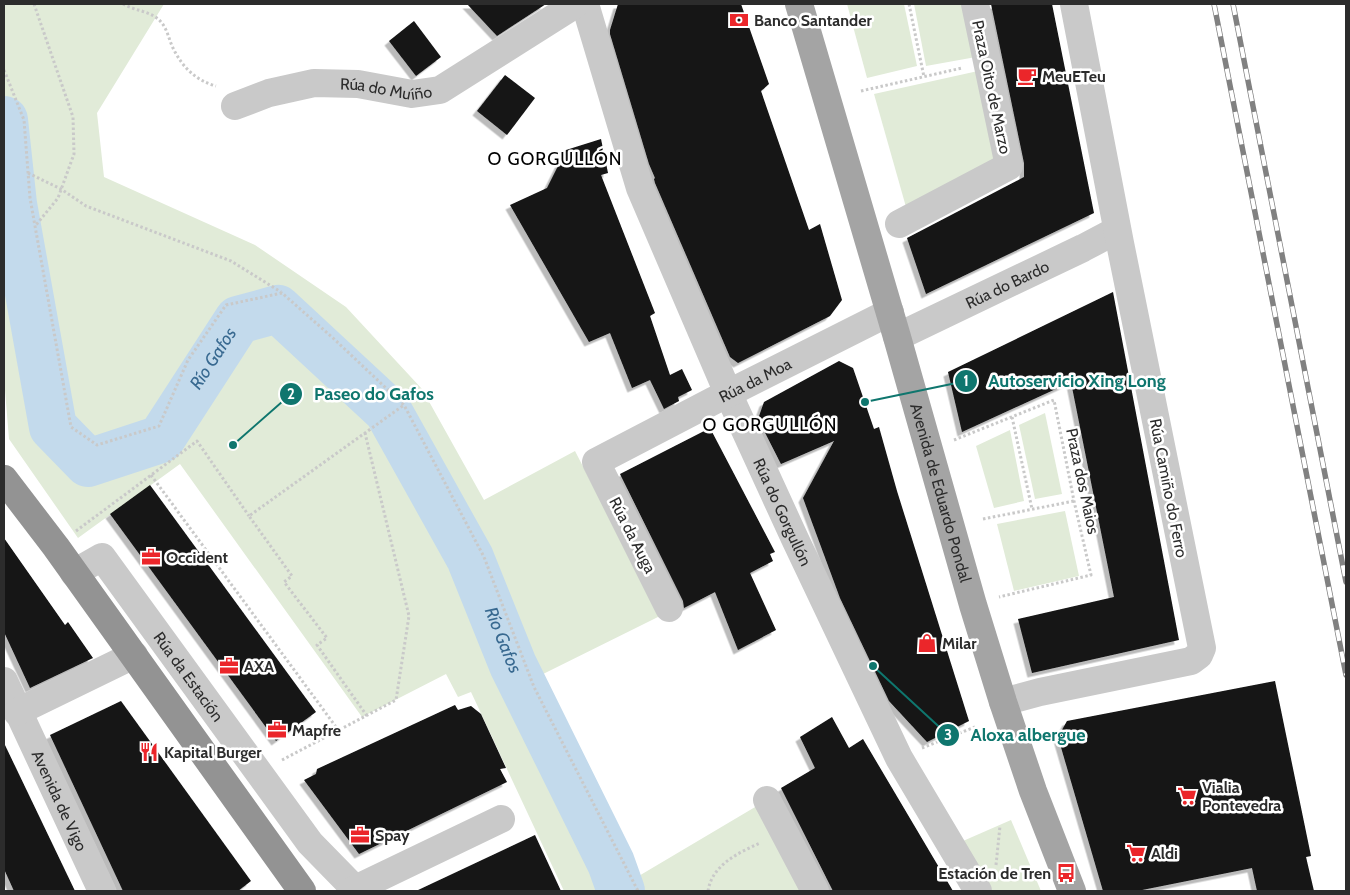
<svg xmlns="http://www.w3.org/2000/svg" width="1350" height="895" font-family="Cabin,sans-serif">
<defs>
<filter id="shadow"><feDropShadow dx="-4.5" dy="4.5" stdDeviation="0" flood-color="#0004"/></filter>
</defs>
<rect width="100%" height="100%" fill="#fff"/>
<!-- green -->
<g fill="#e1ebd8">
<polygon points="4,4 164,4 97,113 104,177 255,245 346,307 422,389 484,500 575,451 660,616 531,680 632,880 767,800 806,891 564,891 471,692 458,697 446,674 362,717 180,464 78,538 9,439 4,378"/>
<polygon points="847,4 904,4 917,66 867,78"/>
<polygon points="914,4 965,4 976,57 926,66"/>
<polygon points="978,71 998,159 906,207 874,94"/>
<polygon points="1045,413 1062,494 1035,499 1019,425"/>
<polygon points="1010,430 1024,501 994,508 976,446"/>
<polygon points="1065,511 1079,576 1014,591 997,524"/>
<polygon points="1011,820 1041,891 992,891 963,841"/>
</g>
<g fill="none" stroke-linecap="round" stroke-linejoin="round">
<!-- river -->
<path stroke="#c3daec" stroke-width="48" id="s1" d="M 4,120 L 13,204 L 53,427 L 88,463 L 161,439 L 238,320 L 278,309 L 388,411 L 470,558 L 513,665 L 611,863 L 621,891"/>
</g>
<!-- building -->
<g fill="#131313" filter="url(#shadow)">
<polygon points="467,4 546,4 497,36"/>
<polygon points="618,4 741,4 769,84 761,91 809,230 820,224 842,300 830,316 738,363 730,357 655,183 654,179 655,178 649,164 610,34 610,30"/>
<polygon points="991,4 1052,4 1094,213 926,294 907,238 1024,177 1024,163"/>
<polygon points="414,21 441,57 416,76 389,41"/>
<polygon points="505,75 535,98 507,135 477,111"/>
<polygon points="601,139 608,173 601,175 655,313 650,316 670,375 682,369 692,390 678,397 679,401 664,409 650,380 632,388 610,333 589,342 510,205 547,188 566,150"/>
<polygon points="1113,292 1179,640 1032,673 1018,619 1114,597 1071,382 962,432 948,372"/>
<polygon points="839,361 853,368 874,429 879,427 897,491 969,721 927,742 889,701 840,598 803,498 834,441 781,464 758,419 764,402"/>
<polygon points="710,428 775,552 770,554 773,561 750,573 776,630 738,650 715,592 684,608 683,601 620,474"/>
<polygon points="150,485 316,712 276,741 110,514"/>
<polygon points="4,538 65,625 68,622 93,658 30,688 4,632"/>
<polygon points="1275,681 1311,856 1306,857 1314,891 1257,891 1252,868 1137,891 1103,891 1058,737 1067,721"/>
<polygon points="121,701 251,881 238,891 123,891 50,735"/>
<polygon points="455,705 458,710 471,706 481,714 506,768 500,769 507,782 359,854 304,780 316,774 317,769"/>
<polygon points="832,717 849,748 863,739 953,891 833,891 781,788 815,768 800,737"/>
<polygon points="4,743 75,891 14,891 4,869"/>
<polygon points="535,835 561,891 416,891"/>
</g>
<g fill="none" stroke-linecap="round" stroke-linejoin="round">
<!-- path -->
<g stroke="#c9c9c9" stroke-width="3" stroke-dasharray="2.5 2.5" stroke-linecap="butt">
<polyline points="34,4 73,117 74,154 58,198 36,225"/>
<path d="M 123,4 C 135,11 152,11 161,22 C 168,30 169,41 174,50 C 183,68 197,81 216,86"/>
<polyline points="909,4 924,77"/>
<polyline points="4,70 24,120 30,198 71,427 97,445 159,426 188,360 226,305 282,293 333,338 404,405 484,557 534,687 638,891"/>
<polyline points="861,91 962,68"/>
<polyline points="28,173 61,189 86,206 231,261 281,292"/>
<polyline points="1012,417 1032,509"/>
<polyline points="954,440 1054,400 1074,501 1091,575 999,597"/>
<polyline points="151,475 339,731"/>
<polyline points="983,519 1074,501"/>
<polyline points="76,531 197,441 249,516"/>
<polyline points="367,716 317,645 327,638 284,582 292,576 249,516 404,405"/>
<polyline points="922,748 975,727"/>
<polyline points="282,760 396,700 409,616 365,433"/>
<polyline points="996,865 1000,826"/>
<path d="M 708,891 C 712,865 738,853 760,843"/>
</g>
<!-- minor -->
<g stroke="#c9c9c9" stroke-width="28">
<path id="s2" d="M 585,4 L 640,188 L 728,393 L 795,539 L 899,758 L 978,891"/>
<path id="s3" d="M 235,106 L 269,93 L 314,83 L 358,84 L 412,94 L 440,90 L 576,4"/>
<polyline points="899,224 1009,166 975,4"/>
<path id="s4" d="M 897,337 L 1083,248 L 1117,230"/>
<path id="s5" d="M 74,573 L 102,557 L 310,843 L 355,889"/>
<path id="s6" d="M 669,608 L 596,462 L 713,401 L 890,312"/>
<path id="s7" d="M 4,681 L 102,891"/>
<polyline points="1003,702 1040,692 1191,661 1199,655 1202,648 1120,243 1074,4"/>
<polyline points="17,712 134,655"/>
<polyline points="767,800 815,891"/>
<polyline points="351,891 501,819"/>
</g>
<!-- major -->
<path stroke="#a4a4a4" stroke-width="28" id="s8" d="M 799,4 L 897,337 L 973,605 L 1003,702 L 1033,791 L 1072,891"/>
<!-- highway -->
<polyline stroke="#939393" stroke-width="28" points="4,479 56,547 302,891"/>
<!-- rail casing -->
<g stroke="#818181" stroke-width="5.5">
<g id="rail">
<polyline points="1214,4 1346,675"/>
<polyline points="1233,4 1346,582"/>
</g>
</g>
<!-- rail -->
<use href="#rail" stroke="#fff" stroke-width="4" stroke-dasharray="11" stroke-linecap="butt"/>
</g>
<!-- icons -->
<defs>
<g id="bank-bare" transform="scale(1.5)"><path d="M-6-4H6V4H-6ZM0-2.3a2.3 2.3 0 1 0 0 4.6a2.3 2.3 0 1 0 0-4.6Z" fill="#eb262a" stroke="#fff" stroke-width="2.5" paint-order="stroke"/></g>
<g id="cafe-bare" transform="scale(1.5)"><path d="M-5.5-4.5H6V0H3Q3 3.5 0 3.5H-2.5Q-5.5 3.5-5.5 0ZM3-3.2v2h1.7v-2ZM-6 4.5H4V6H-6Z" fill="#eb262a" stroke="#fff" stroke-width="2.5" paint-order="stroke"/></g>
<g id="office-bare" transform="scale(1.5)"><path d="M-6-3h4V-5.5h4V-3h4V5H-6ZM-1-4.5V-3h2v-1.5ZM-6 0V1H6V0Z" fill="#eb262a" stroke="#fff" stroke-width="2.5" paint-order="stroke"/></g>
<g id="shop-bare" transform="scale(1.5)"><path d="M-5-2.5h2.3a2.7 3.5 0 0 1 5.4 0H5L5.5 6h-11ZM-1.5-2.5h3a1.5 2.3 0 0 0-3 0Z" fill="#eb262a" stroke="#fff" stroke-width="2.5" paint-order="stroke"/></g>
<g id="restaurant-bare" transform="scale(1.5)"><path d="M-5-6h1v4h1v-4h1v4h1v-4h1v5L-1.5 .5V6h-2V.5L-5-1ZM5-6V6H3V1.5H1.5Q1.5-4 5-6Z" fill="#eb262a" stroke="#fff" stroke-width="2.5" paint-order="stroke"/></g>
<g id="supermarket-bare" transform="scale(1.5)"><path d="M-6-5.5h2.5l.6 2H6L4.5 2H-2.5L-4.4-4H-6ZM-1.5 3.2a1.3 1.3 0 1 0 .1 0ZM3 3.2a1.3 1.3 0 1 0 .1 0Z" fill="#eb262a" stroke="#fff" stroke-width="2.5" paint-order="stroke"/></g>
<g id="bus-bare" transform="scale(1.5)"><path d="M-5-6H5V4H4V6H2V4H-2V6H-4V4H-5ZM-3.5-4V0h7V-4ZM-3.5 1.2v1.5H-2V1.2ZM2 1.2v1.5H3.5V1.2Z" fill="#eb262a" stroke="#fff" stroke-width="2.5" paint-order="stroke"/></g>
</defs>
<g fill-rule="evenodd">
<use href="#bank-bare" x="739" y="20"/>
<use href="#cafe-bare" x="1027" y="76"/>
<use href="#office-bare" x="151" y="557"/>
<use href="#shop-bare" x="927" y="643"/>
<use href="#office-bare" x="229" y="666"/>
<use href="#office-bare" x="277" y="730"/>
<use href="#restaurant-bare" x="149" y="752"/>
<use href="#supermarket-bare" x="1187" y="796"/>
<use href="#office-bare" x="360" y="835"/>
<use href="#supermarket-bare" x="1136" y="853"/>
<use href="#bus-bare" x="1066" y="873"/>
</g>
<g text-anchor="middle" stroke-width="5" stroke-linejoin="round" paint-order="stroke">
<!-- poi labels -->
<g font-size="16" font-weight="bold" fill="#2c2c2c" stroke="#fff" text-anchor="start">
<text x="754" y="26">Banco Santander</text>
<text x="1042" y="82">MeuETeu</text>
<text x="166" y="563">Occident</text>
<text x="942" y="649">Milar</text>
<text x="244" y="672">AXA</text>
<text x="292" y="736">Mapfre</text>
<text x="164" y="758">Kapital Burger</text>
<text x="1202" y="793">Vialia<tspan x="1202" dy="18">Pontevedra</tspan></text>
<text x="375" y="841">Spay</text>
<text x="1151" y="859">Aldi</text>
<text x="1051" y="879" text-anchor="end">Estación de Tren</text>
</g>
<!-- street labels -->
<g font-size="16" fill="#2c2c2c" stroke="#fff">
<text dy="6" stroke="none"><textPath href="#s3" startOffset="155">Rúa do Muíño</textPath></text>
<text transform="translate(992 87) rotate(78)" y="6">Praza Oito de Marzo</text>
<text dy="6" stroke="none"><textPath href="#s4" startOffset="122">Rúa do Bardo</textPath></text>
<text dy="6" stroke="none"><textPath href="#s6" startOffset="342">Rúa da Moa</textPath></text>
<text transform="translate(1083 481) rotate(78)" y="6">Praza dos Maios</text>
<text transform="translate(1169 488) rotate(79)" y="6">Rúa Camiño do Ferro</text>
<text dy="6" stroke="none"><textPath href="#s8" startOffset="509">Avenida de Eduardo Pondal</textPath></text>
<text dy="6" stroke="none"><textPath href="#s2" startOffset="546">Rúa do Gorgullón</textPath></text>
<text transform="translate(633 535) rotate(63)" y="6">Rúa da Auga</text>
<text dy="6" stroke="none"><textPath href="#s5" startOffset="180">Rúa da Estación</textPath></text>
<text dy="6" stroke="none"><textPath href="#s7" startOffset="132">Avenida de Vigo</textPath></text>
</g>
<!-- neighbourhood labels -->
<g font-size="18" letter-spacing="1" fill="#000" stroke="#fff">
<text x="555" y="165">O GORGULLÓN</text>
<text x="770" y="431">O GORGULLÓN</text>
</g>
<!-- water labels -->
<g font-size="18" font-style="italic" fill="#386990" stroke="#fff">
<text dy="6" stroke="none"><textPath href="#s1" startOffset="534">Río Gafos</textPath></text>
<text dy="6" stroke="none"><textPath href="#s1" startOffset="1028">Río Gafos</textPath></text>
</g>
</g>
<!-- callouts -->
<path fill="none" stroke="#0f766e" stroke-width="2" d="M865 402L966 381M233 445L291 394M873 666L948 735"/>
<g fill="#0f766e" stroke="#fff" stroke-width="2">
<circle cx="865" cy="402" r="5"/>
<circle cx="233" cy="445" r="5"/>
<circle cx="873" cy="666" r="5"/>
<circle cx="966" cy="381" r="12"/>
<circle cx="291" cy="394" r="12"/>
<circle cx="948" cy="735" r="12"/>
</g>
<g font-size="15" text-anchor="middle" font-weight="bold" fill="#fff">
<text x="966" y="386">1</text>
<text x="291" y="399">2</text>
<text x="948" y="740">3</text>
</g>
<g font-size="18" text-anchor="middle" font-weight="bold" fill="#0f766e" stroke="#fff" stroke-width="5" stroke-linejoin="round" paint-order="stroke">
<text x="1077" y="387">Autoservicio Xing Long</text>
<text x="374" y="400">Paseo do Gafos</text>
<text x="1028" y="741">Aloxa albergue</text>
</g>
<!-- border -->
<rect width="1350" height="895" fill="none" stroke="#2c2c2c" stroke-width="10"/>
</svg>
